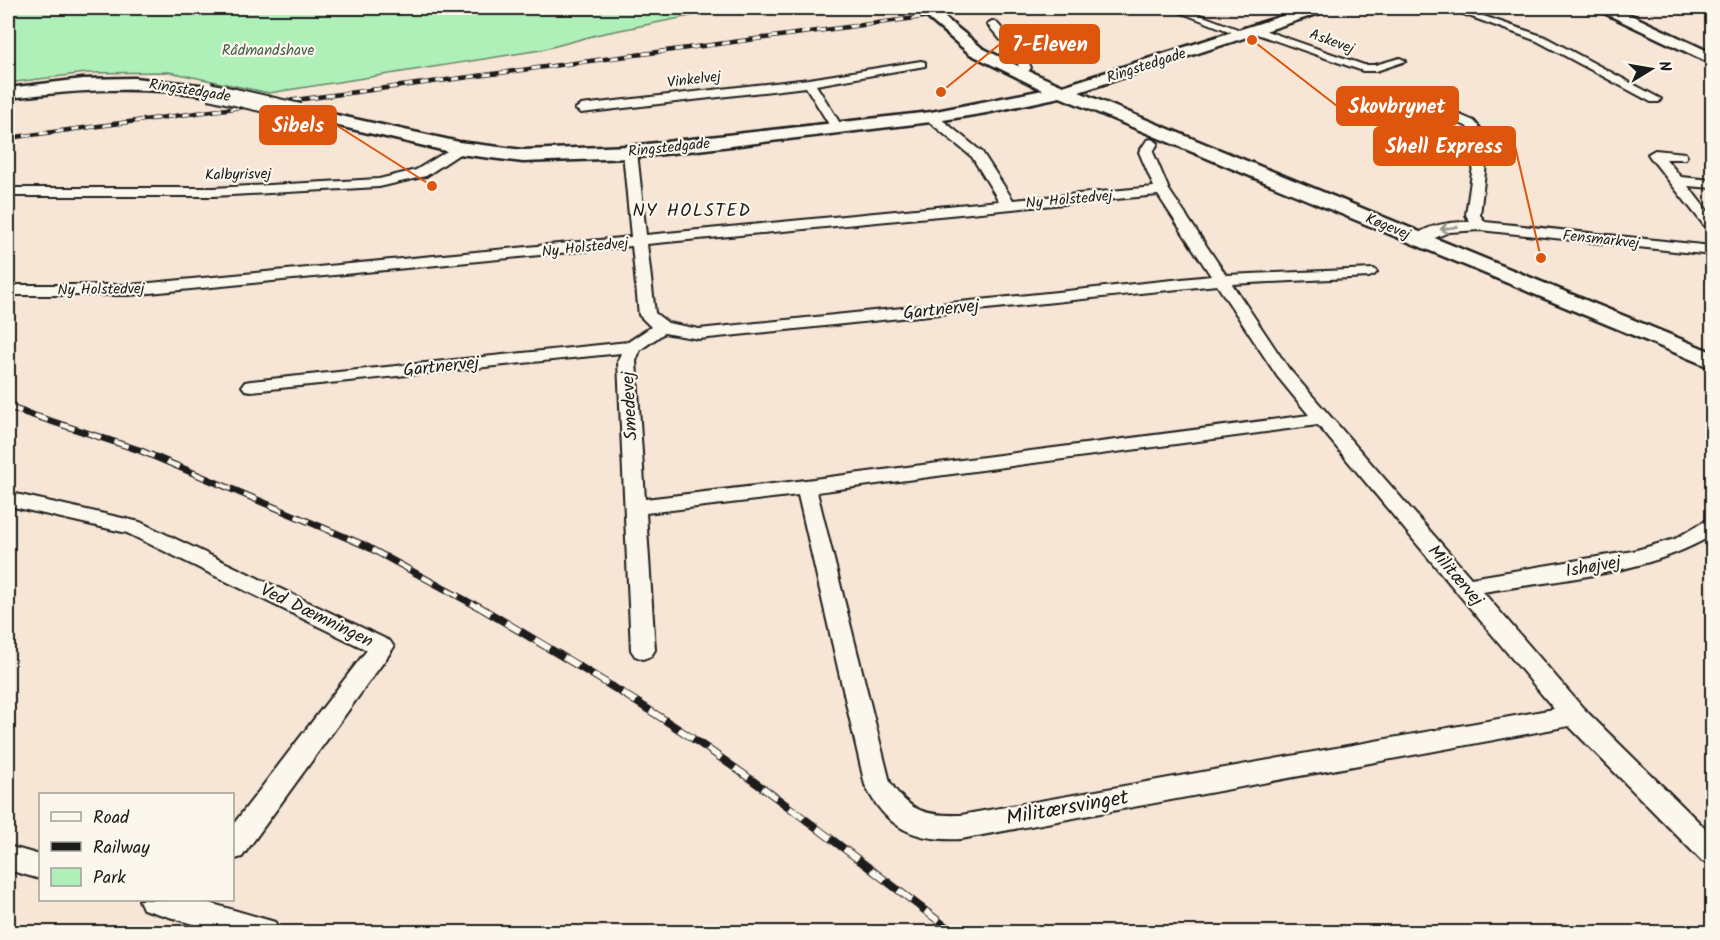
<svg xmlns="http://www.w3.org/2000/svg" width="1720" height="940" font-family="Kalam,sans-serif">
<rect width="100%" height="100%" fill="#f7e5d5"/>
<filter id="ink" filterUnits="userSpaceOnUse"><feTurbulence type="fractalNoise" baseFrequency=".0167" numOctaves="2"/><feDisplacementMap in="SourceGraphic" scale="12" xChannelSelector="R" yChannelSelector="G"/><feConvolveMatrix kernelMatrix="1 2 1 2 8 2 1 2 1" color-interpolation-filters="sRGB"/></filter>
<g filter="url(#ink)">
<!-- green -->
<polygon fill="#aff0b8" stroke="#66866a" stroke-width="1.5" points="8,8 730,8 600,34 541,50 269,93 169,72 86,73 8,83"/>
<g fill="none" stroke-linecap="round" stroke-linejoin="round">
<!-- street casing -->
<g stroke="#1c1c1c" stroke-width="4">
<g id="street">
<polygon points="1169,8 1182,8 1248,33 1243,36 1239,35"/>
<polygon points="1447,8 1460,8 1545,37 1661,99 1659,102 1651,102 1537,41"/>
<polygon points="1698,8 1712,8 1712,15"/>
<polygon points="992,21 996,22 1026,56 1031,68 1024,76 1016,76 1014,74 1019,68 1017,59 987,24"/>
<polygon points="1255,27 1364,65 1375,65 1400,58 1406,61 1376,71 1363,71 1251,32 1250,30"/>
<polygon points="921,61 925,62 925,66 816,85 843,128 837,132 833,131 806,87 581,113 575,109 581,105 809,79"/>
<path d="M 1439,106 L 1474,121 L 1489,138 L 1480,215 L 1485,222 L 1712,246 L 1712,255 L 1480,230 L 1449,232 L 1425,242 L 1415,242 L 1413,239 C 1425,224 1451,222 1470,222 L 1466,215 L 1477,138 L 1466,126 L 1435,113 L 1433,110 Z"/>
<path d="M 931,113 L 935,114 L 982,152 L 1013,200 L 1154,187 L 1139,152 L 1147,140 L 1152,139 L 1158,143 L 1153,152 L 1169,190 L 1226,275 L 1374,269 L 1377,272 L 1374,275 L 1369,277 L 1232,284 L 1289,369 L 1471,578 L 1633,551 L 1675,539 L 1705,521 L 1712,519 L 1712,535 C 1649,574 1556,580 1483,592 L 1583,708 L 1712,835 L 1712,864 L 1702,861 L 1569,726 L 961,839 C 914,841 886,828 865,785 L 798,495 L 646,513 L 655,650 L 651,656 L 643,659 L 635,656 L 631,650 L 618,361 L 621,353 L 251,391 L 245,390 L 242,386 L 245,382 L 251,381 L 628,342 L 651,327 L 639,315 L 632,246 L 129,295 L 8,295 L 8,285 L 129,285 L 631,237 L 623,152 L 630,148 L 637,152 L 646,235 L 999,201 L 972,157 L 927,120 L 925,117 L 927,114 ZM 1158,195 L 1211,276 L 699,329 L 668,323 L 655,313 L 647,244 ZM 1217,285 L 1277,376 L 1309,415 L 806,480 L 645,499 L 636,361 L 640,350 L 664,333 L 699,339 ZM 1318,425 L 1554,709 L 961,815 C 927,816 909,812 890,782 L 817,492 Z"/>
<polygon points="459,144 464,145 466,148 464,151 426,176 379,187 213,196 8,196 8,188 213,188 379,179 416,170"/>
<polygon points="1655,150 1685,153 1687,156 1685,159 1666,159 1681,177 1712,180 1712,188 1688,186 1712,217 1712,230 1707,229 1650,157 1648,154"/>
<polygon points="16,494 140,522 390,641 394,647 390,653 242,857 232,860 232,826 367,650 127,533 9,506 8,498"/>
<polygon points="8,846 40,855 40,879 8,870"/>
<polygon points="139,900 199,900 275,922 279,932 219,932 143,909"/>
</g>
</g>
<!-- secondary casing -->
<g stroke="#1c1c1c" stroke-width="5">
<g id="secondary">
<polygon points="916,8 933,8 982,48 1026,70 1063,86 1307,8 1328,8 1326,11 1079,92 1712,352 1712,368 1060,97 986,113 931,122 630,158 523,162 459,154 300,117 294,116 291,112 294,108 300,107 459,142 523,150 630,146 931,112 1043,90 970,54"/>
<polygon points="1597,8 1616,8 1712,53 1712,64 1600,11"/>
<path d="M 134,78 L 209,86 L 215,87 L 218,91 L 215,95 L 209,96 C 137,85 79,90 8,98 L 8,88 L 83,79 Z"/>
</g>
</g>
<!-- street -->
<use href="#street" fill="#fbf7ec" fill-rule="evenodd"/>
<!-- secondary -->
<use href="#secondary" fill="#fbf7ec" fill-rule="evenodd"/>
<!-- rail-far2 casing -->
<g stroke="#1c1c1c" stroke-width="4.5">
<polyline id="rail-far2" points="8,138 991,8"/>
</g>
<!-- rail-far1 casing -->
<g stroke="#1c1c1c" stroke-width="7">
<polyline id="rail-far1" points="8,407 139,450 364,545 478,607"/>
</g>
<!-- rail casing -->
<g stroke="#1c1c1c" stroke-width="8">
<path id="rail" d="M 476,605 C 547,647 617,688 686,734 C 778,796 865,865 953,932"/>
</g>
<!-- rail-far2 -->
<use href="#rail-far2" stroke="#fbf7ec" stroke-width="3" stroke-dasharray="8" stroke-linecap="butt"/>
<!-- rail-far1 -->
<use href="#rail-far1" stroke="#fbf7ec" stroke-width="4.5" stroke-dasharray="14" stroke-linecap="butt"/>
<!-- rail -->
<use href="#rail" stroke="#fbf7ec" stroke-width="6" stroke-dasharray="17" stroke-linecap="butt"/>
<!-- secondary-bridge casing -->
<g stroke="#1c1c1c" stroke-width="20" stroke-linecap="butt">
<polyline id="secondary-bridge" points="209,91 300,112"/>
</g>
<!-- secondary-bridge -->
<use href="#secondary-bridge" stroke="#fbf7ec" stroke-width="16"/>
</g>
<!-- one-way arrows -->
<defs><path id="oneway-shaft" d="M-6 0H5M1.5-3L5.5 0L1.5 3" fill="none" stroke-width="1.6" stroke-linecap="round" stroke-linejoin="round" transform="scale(1.5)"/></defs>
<use stroke="#97948e" href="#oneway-shaft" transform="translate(1449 228) rotate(171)"/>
</g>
<g text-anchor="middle" stroke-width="4.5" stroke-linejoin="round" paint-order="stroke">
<!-- far-street labels -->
<g font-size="15" fill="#1c1c1c" stroke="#fbf7ec">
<text transform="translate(1332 41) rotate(20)" y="5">Askevej</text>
<text transform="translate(1146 65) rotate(-18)" y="5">Ringstedgade</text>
<text transform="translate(694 79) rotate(-7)" y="5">Vinkelvej</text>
<text transform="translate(190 90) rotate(9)" y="5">Ringstedgade</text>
<text transform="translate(669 147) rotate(-6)" y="5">Ringstedgade</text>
<text transform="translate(238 174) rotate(-1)" y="5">Kalbyrisvej</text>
<text transform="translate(1069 199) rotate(-5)" y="5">Ny Holstedvej</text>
<text transform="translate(1388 226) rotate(22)" y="5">Køgevej</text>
<text transform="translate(1601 239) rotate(6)" y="5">Fensmarkvej</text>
<text transform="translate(585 247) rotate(-6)" y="5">Ny Holstedvej</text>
<text transform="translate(101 289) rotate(-1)" y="5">Ny Holstedvej</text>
</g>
<!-- far-park labels -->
<g font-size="15" fill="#485c4b" stroke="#fbf7ec">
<text x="268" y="55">Rådmandshave</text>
</g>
<!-- far-quarter labels -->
<g font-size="18" letter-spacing="1.5" fill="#1c1c1c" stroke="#fbf7ec">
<text x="692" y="216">NY HOLSTED</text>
</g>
<!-- street labels -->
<g font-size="18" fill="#1c1c1c" stroke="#fbf7ec">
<text transform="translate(941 309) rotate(-6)" y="6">Gartnervej</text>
<text transform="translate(441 366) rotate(-6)" y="6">Gartnervej</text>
<text transform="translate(629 406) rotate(-93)" y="6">Smedevej</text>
<text transform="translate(1593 566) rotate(-10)" y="6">Ishøjvej</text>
<text transform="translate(1456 575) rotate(49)" y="6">Militærvej</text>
<text transform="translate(317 615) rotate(26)" y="6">Ved Dæmningen</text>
</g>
<!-- near-street labels -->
<g font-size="21" fill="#1c1c1c" stroke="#fbf7ec">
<text transform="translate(1067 807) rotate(-10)" y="7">Militærsvinget</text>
</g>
</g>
<!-- callouts -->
<path fill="none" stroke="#de560d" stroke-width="2" d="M941 92L1000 44M1252 40L1337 106M432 186L336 125M1541 258L1515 146"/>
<g fill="#de560d" stroke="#fbf7ec" stroke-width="2">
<circle cx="941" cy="92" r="6"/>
<circle cx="1252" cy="40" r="6"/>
<circle cx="432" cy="186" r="6"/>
<circle cx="1541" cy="258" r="6"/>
</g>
<g fill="#de560d" stroke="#de560d" stroke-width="2">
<rect x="1000" y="25" width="99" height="38" rx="6"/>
<rect x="1337" y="87" width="121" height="38" rx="6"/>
<rect x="260" y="106" width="76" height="38" rx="6"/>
<rect x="1374" y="127" width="141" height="38" rx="6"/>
</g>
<g font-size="20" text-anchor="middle" font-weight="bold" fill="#fff">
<text x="1050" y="51">7-Eleven</text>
<text x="1397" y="113">Skovbrynet</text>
<text x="298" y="132">Sibels</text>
<text x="1444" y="153">Shell Express</text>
</g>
<!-- margin -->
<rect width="1720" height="940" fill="none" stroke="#fbf7ec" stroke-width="30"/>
<rect x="15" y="15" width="1690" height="910" fill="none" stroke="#1c1c1c" stroke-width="2" filter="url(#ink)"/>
<!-- legend -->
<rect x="39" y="793" width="195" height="108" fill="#fbf7ec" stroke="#a29f99" stroke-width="1.5"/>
<rect x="51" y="812" width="30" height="9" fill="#fbf7ec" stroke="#a29f99" stroke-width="1.5"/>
<text x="93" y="823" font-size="18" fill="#1c1c1c">Road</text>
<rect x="51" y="842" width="30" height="9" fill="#1c1c1c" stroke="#a29f99" stroke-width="1.5"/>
<text x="93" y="853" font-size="18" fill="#1c1c1c">Railway</text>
<rect x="51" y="868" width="30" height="18" fill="#aff0b8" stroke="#a29f99" stroke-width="1.5"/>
<text x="93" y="883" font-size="18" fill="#1c1c1c">Park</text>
<!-- north arrow -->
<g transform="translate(1651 69) rotate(79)" stroke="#fbf7ec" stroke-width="4.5" paint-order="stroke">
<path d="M0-4.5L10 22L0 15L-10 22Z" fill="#1c1c1c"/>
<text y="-9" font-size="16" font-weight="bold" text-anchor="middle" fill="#1c1c1c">N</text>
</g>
</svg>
